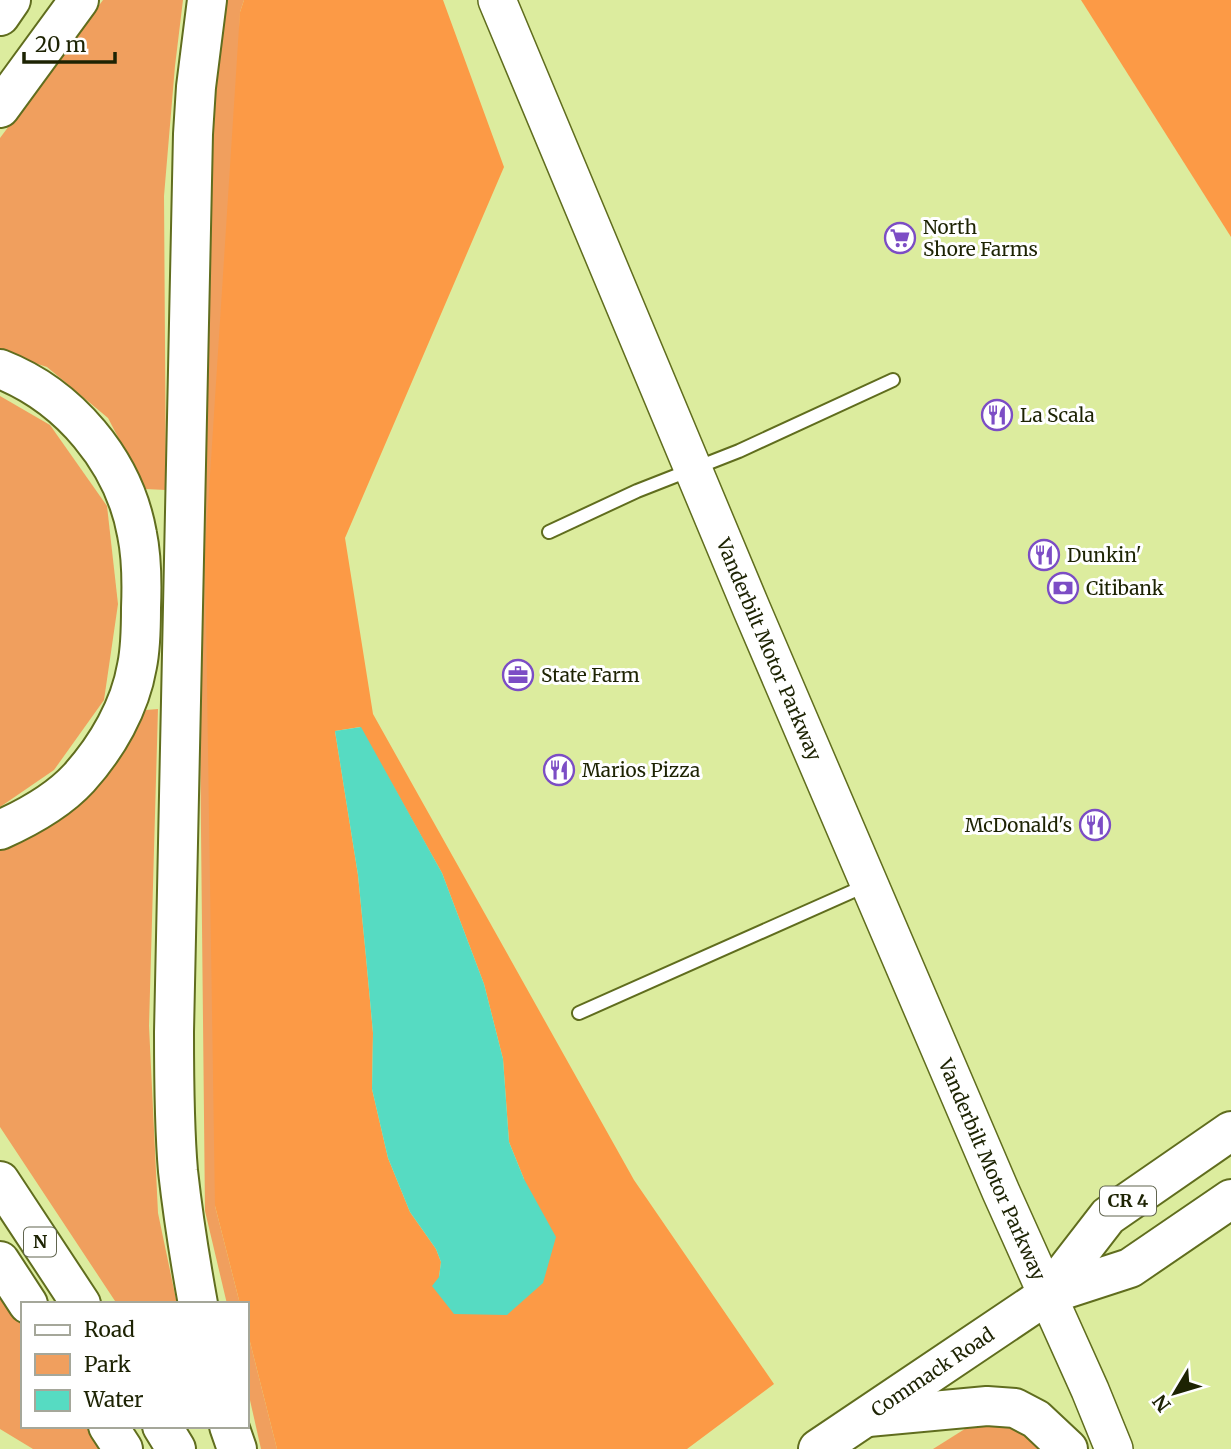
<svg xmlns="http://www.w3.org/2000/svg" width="1231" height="1449" font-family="Merriweather,serif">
<rect width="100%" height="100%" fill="#dcec9e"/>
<!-- green -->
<g fill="#f09f5e">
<polygon points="103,0 183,0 175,66 164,196 166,490 145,489 108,418 47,367 0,352 0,138"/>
<polygon points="220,0 244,0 240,12 215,1206 240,1304 227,1304 205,1211 198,546 217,10"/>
<polygon points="0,396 50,425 107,506 118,604 104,700 54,770 0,807"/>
<polygon points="158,709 149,1026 158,1213 177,1304 117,1304 0,1127 0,842 19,837 98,787 146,710"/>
<polygon points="0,1288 23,1322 23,1426 92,1426 108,1449 33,1449 0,1429"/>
<polygon points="247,1330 277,1449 261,1449 247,1387"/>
<polygon points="1008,1420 1041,1449 933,1449 968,1427"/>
</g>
<!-- forest -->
<g fill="#fc9a46" fill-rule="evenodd">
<path d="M 244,0 L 443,0 L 504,167 L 345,538 L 373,714 L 634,1180 L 774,1384 L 687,1449 L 277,1449 L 247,1330 L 247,1304 L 240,1304 L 215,1206 L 205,553 L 240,12 ZM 360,727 L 442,873 L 484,984 L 503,1059 L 509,1142 L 524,1179 L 439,1277 L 441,1262 L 436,1249 L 410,1212 L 388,1158 L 372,1089 L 373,1033 L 366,957 L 358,875 L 335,731 Z"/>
<polygon points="1081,0 1231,0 1231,237"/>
</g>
<!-- water -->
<polygon fill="#56dbc2" points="361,727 442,873 484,984 503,1059 509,1142 524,1179 556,1237 543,1283 507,1315 454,1314 432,1286 439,1277 441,1262 436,1249 410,1212 388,1158 372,1089 373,1033 366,957 358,875 335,731"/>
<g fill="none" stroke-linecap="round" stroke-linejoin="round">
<!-- service casing -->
<g stroke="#606d1e" stroke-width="16">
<g id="service">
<polyline points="549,532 637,491 739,451 893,380"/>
<polyline points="579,1013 867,885"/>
</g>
</g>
<!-- secondary casing -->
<g stroke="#606d1e" stroke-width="40">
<g id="secondary">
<path id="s1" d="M 497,0 L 752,610 L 1001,1192 L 1090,1390 L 1114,1449"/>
</g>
</g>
<!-- primary casing -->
<g stroke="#606d1e" stroke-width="42">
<g id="primary">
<polyline points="1047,1295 1108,1216 1231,1131"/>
<polyline points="868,1417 987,1406 1015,1408 1036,1419 1068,1449"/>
<path id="s2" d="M 818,1449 L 1047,1295 L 1130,1268 L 1231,1199"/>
</g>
</g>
<!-- motorway casing -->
<g stroke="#606d1e" stroke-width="42">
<g id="motorway">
<polyline points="0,16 11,0"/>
<polyline points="0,108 79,0"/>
<path d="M 0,369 C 69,396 124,461 137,534 C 142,558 142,583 141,608 C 141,627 141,647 137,666 C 130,707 107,747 79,778 C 58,801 29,817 0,830"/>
<polyline points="0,1181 81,1304"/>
<polyline points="0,1261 28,1304"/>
<path d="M 198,1304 C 190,1260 183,1216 178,1171 C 174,1125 174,1078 174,1032 L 193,134 L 196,87 L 207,0"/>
<polyline points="108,1426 123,1449"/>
<polyline points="162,1426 176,1449"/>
<polyline points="229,1426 237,1449"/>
</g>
</g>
<!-- service -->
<use href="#service" stroke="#fff" stroke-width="12"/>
<!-- secondary -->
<use href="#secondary" stroke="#fff" stroke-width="37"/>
<!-- primary -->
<use href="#primary" stroke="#fff" stroke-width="38"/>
<!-- motorway -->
<use href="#motorway" stroke="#fff" stroke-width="38"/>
</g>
<!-- icons -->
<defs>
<g id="supermarket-ring" transform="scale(1.575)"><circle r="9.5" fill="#fff" stroke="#7c4dc5" stroke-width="1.5"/><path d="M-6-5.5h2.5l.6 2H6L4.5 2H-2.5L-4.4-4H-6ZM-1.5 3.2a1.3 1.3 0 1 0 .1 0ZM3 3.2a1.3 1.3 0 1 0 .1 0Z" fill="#7c4dc5"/></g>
<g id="restaurant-ring" transform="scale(1.575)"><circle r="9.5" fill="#fff" stroke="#7c4dc5" stroke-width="1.5"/><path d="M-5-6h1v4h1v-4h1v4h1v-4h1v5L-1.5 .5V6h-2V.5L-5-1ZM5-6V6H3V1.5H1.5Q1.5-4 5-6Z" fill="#7c4dc5"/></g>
<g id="bank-ring" transform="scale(1.575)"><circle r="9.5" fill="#fff" stroke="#7c4dc5" stroke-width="1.5"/><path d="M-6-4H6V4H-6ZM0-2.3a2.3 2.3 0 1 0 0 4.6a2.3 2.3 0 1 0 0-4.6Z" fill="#7c4dc5"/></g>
<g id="office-ring" transform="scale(1.575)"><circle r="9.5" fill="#fff" stroke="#7c4dc5" stroke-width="1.5"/><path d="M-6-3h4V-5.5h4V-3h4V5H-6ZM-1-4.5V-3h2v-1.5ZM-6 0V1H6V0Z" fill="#7c4dc5"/></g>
</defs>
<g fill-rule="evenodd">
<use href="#supermarket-ring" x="900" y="238"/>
<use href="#restaurant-ring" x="997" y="415"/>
<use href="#restaurant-ring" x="1044" y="555"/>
<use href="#bank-ring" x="1063" y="588"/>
<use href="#office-ring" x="518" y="675"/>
<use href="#restaurant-ring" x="559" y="770"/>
<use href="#restaurant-ring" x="1095" y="825"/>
</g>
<g text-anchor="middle" stroke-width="6" stroke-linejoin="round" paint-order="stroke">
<!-- shield labels -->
<g fill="#fff" stroke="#61654f" stroke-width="2">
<rect x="1100" y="1186.5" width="56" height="29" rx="5"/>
<rect x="24" y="1227.5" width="32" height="29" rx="5"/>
</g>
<g font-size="18" font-weight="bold" fill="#1d2303">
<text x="1128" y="1207">CR 4</text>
<text x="40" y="1248">N</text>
</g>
<!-- poi labels -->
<g font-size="19" fill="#1d2303" stroke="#fff" text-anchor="start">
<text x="923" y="234">North<tspan x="923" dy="22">Shore Farms</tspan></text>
<text x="1020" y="422">La Scala</text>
<text x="1067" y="562">Dunkin'</text>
<text x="1086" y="595">Citibank</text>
<text x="541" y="682">State Farm</text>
<text x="582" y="777">Marios Pizza</text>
<text x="1072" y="832" text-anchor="end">McDonald's</text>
</g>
<!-- street labels -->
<g font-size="19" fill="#1d2303" stroke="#fff">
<text dy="7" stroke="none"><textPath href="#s1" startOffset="704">Vanderbilt Motor Parkway</textPath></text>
<text dy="7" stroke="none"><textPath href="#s1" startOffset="1270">Vanderbilt Motor Parkway</textPath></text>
<text dy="7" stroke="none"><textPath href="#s2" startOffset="138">Commack Road</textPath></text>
</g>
</g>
<!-- legend -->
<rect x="21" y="1302" width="228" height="126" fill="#ffffff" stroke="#a5a79a" stroke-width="2"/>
<rect x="35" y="1325" width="35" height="10" fill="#ffffff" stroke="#a5a79a" stroke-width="2"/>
<text x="84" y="1337" font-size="21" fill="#1d2303">Road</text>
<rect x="35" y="1354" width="35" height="21" fill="#f09f5e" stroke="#a5a79a" stroke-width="2"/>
<text x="84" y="1372" font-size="21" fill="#1d2303">Park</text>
<rect x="35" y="1390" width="35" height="21" fill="#56dbc2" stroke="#a5a79a" stroke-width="2"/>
<text x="84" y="1407" font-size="21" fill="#1d2303">Water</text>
<!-- north arrow -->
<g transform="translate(1175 1393) rotate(232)" stroke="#ffffff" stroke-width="5" paint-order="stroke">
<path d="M0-5L12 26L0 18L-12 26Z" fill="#1d2303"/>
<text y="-10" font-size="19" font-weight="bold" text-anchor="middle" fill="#1d2303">N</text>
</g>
<!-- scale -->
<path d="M24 52v10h91v-10" fill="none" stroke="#1d2303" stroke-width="3.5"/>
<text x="35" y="52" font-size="21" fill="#1d2303" stroke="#ffffff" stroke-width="5" paint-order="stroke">20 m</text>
</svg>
